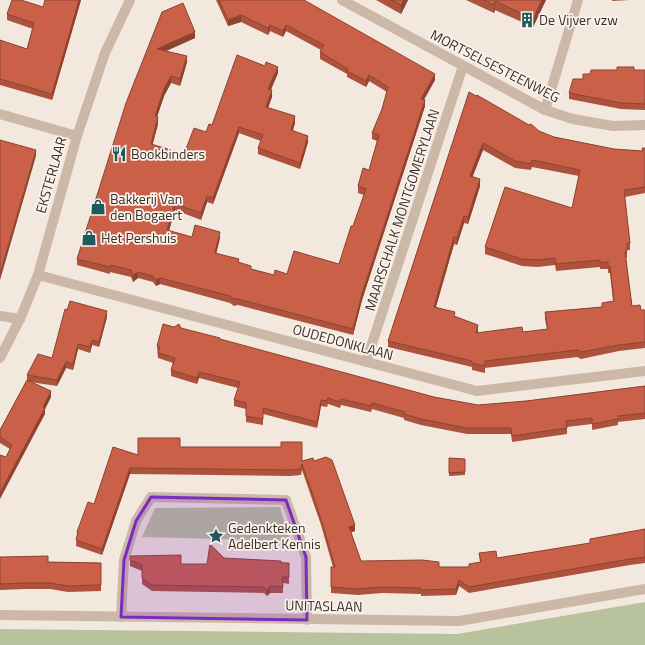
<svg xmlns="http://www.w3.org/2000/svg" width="645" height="645" font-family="'Titillium Web',sans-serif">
<rect width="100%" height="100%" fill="#f3e8de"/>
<!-- green -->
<g fill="#b8c39d">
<polygon points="280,507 290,541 142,537 155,508"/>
<polygon points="645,602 645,645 0,645 0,629 457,634"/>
</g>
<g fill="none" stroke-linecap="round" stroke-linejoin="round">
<!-- street -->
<g stroke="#ccb8a9" stroke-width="10">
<polyline points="342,0 545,110 573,119 613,126 645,125"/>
<polyline points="545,110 578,0"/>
<polyline points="0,114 77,136"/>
<polyline points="38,275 477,391 645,371"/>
<polyline points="0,316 20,319"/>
<polyline points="0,358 20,319 38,275 77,136 105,53 130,0"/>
<polyline points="366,362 463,66"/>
<polyline points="0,615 459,621 645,589"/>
<polyline points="121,617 124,560 136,521 151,497 286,500 306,557 307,620"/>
</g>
</g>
<!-- wall -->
<g fill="#ad533d" fill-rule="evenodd">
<polygon points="81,0 52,100 0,85 0,40 27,49 33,29 7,20 7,14 43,7"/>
<polygon points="216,0 304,0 435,80 424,99 425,106 362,300 353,335 238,305 234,306 230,303 160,284 156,286 153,282 138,278 133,282 131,277 110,272 110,274 77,265 77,259 162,12 195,38 166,51 187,62 180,86 171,83 164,96 157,117 158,124 152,145 184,154 206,132 212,125 278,73 271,90 272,97 268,108 295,123 293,130 308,142 300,169 258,154 258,148 261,141 239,133 213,204 207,202 201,220 175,210 169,231 192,237 220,238 216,253 239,262 251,269 274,275 287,274 339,264 353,226 364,195 358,193 358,186 369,170 377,141 372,139 372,133 382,109 387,92 369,81 366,87 347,77 347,74 320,59 320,52 321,50 286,31 283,37 270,31 268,35 241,22 228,26"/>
<polygon points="376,0 408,0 401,14"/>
<polygon points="466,0 546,0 533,27 495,10 494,13"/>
<polygon points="612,0 630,0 612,1"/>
<polygon points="617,70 645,70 645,110 621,109 569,99 569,93 583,79 590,74"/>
<path d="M 469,92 L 529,125 L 539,131 L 554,137 L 614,149 L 642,151 L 645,148 L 645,193 L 625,197 L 630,243 L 630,250 L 627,250 L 627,258 L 626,258 L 632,306 L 641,310 L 645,310 L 645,348 L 619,351 L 581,359 L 577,357 L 485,368 L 485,373 L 472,370 L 472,367 L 388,347 L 388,341 ZM 483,150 L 515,168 L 531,170 L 532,167 L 579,176 L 572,208 L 485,247 L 485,254 L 522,266 L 538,267 L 555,265 L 556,271 L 600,267 L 600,269 L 608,269 L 608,273 L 610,273 L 613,301 L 602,303 L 602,307 L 545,312 L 545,319 L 547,330 L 523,332 L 478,333 L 478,331 L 455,317 L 436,307 L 454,244 L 457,245 L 464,223 L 468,224 L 480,186 L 473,176 Z"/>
<polygon points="107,317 99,347 92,345 90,353 78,349 73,370 66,368 57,386 30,382 51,397 45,409 45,414 6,457 10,449 0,443 0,430 27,380 27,375 52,358"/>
<polygon points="174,327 181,328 220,340 434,397 478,405 526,401 645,386 645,419 618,422 618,425 592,430 592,424 567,427 567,434 512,442 511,434 467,434 421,425 404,420 404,418 372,409 371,412 341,405 340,408 328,404 327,407 321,406 317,428 263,414 263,425 246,422 246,409 234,406 234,400 238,388 199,378 197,384 171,376 171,370 173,363 158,358 157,346"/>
<polygon points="180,447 302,461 314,461 355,531 351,532 361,561 439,567 469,567 480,563 479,553 497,558 590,543 590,539 645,529 645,563 630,565 469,593 459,586 456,595 421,596 421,594 382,593 358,595 331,593 331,567 333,567 321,525 302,470 301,475 290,476 130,474 102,555 76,546 77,532 94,504 138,455"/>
<polygon points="449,458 465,459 465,475 449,476"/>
<polygon points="130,556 181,564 207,564 224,558 289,563 289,584 283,583 283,593 270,593 267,596 264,593 152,591 142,584 142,571 130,566"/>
<polygon points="0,557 48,562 101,563 101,591 68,592 50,589 26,589 0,590"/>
</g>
<!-- shaded-wall -->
<g fill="#8d4332">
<polygon points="79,0 81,0 52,100 52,94"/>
<polygon points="404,0 408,0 401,14 401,5"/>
<polygon points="542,0 546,0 533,27 533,19"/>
<polygon points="495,1 495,10 494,13 494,5"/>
<polygon points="241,15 241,22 228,26 228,20"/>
<polygon points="270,25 270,31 268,35 268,28"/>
<polygon points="286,25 286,31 283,37 283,31"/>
<polygon points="195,32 195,38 157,55 157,49"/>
<polygon points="187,56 187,62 180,86 180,79"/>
<polygon points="278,67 278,73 268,95 268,89"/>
<polygon points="435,74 435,80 421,105 421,99"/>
<polygon points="369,75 369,81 366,87 366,81"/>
<polygon points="171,76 171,83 164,96 155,123 155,116 164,89"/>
<polygon points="272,90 272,97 266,113 266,107"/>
<polygon points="425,100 425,106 362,300 353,335 353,329 362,294"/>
<polygon points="295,116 295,123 291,136 291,130"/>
<polygon points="158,117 158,124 151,151 151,144"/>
<polygon points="239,127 239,133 213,204 213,198"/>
<polygon points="308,136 308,142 300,169 300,163"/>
<polygon points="483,143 483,150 470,182 470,176"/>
<polygon points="36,150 36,156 0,280 0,274"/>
<polygon points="480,179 480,186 468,224 468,217"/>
<polygon points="207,196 207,202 201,220 201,213"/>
<polygon points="175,204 175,210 167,237 167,230"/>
<polygon points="464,216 464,223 457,245 457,238"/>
<polygon points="220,232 220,238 215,259 215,253"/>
<polygon points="454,237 454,244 434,313 434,307"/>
<polygon points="138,272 138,278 133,282 133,275"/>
<polygon points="160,278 160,284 156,286 156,280"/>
<polygon points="107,311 107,317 99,347 99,342"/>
<polygon points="478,325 478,331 476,340 476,333"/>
<polygon points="92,340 92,345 90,353 90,347"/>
<polygon points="78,344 78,349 73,370 73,364"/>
<polygon points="66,362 66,368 57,386 57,380"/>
<polygon points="199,372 199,378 197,384 197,378"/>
<polygon points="51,391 51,397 45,409 45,414 0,499 0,493"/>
<polygon points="321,400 321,406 317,428 317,422"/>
<polygon points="130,468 130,474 102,555 102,549"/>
<polygon points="355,525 355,531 349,533 349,527"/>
<polygon points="459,580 459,586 456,595 456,589"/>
<polygon points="270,586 270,593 267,596 267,590"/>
</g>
<!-- building -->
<g fill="#c96047" stroke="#8d4332" fill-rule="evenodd">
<polygon points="12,0 21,0 43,7 45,0 79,0 52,94 0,79 0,40 27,49 34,23 7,14"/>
<polygon points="219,0 304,0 435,74 421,99 425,100 362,294 353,329 238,299 234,299 230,296 160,278 156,280 153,276 138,272 133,275 131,270 110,265 110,267 77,259 126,103 162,12 183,3 195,32 157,49 187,56 180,79 171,76 164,89 155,116 158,117 151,144 184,154 194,128 206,132 209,124 212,125 237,55 265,66 266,62 278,67 268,89 272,90 266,107 295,116 291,130 308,136 300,163 258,148 263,135 239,127 213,198 207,196 201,213 175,204 167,230 192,237 195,225 220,232 215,253 239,259 238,262 251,266 251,269 274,275 275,270 287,274 294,251 339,264 351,226 353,226 366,189 358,186 363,168 369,170 379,135 372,133 382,109 388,87 369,75 366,81 347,71 348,69 320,52 324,45 286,25 283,31 270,25 268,28 241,15 228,20"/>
<polygon points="391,0 404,0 401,5"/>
<polygon points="484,0 542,0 533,19 495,1 494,5"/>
<polygon points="617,67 634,67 634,70 645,70 645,104 621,103 569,93 573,79 583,79 583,74 590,74 591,70 617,70"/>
<path d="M 469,92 L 476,96 L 477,95 L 529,125 L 531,124 L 539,131 L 554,137 L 614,149 L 643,151 L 642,148 L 645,148 L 645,187 L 624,190 L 630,243 L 627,243 L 627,251 L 625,252 L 632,306 L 640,305 L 641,310 L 645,310 L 645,342 L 619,345 L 581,352 L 577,350 L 485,361 L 485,366 L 472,363 L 472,361 L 388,341 ZM 483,143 L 515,161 L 531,164 L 532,160 L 580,170 L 572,208 L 505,187 L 485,247 L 522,259 L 538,260 L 555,258 L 556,264 L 600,260 L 600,263 L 608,262 L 608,266 L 610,266 L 614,301 L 602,303 L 602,307 L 545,312 L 548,329 L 523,332 L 522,327 L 476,333 L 478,325 L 454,316 L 455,312 L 434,307 L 454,237 L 457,238 L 464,216 L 468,217 L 480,179 L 470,176 Z"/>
<polygon points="0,140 36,150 0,274"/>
<polygon points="70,301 107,311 99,342 92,340 90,347 78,344 73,364 66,362 57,380 27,375 38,354 52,358 65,309 67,310"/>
<polygon points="163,324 174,327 179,324 181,328 220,338 220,339 434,397 478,405 526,401 645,386 645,413 618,416 618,419 592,424 592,418 566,421 567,428 512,436 511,428 467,428 421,419 404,414 405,412 372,403 371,406 341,399 340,402 328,398 327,401 321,400 317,422 263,408 263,419 246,416 246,403 234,400 240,382 199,372 197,378 171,370 175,358 158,353 160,347 157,346"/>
<polygon points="27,380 51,391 43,407 45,408 0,493 0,455 6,457 12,445 0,437 0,430"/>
<polygon points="138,438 180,438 180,447 281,447 281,442 302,442 302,461 313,458 314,461 326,457 332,460 355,525 349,527 361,561 422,560 439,562 439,567 469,567 469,564 481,562 479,553 496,551 497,558 590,543 590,539 645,529 645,557 630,559 469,587 459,580 456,589 421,590 421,588 382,587 358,589 331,587 331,567 335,567 321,519 302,464 301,469 290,470 130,468 102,549 76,540 78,533 77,532 88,502 94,504 113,447 138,455"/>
<polygon points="449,458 465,459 465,472 449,473"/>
<polygon points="210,544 224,558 281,561 281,563 289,563 289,577 282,577 283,587 270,586 267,590 264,587 152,585 142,578 142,565 130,560 130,556 181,555 181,564 207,564"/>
<polygon points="48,556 48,562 101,563 101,585 68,586 50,583 26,583 0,584 0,557"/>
</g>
<!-- marked area -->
<path fill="#7b2cbf" fill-opacity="0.2" stroke="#7b2cbf" stroke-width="3" stroke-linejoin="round" d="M 151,497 L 286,500 L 306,557 L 307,620 L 121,617 L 124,560 L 136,521 Z"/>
<!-- icons -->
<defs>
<g id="building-bare" transform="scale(1.2)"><path d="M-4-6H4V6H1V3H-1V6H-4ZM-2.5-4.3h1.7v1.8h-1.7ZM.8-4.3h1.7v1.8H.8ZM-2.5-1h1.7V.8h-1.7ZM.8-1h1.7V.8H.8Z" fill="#1d5b5c" stroke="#fbf3eb" stroke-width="2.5" paint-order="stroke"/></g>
<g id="restaurant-bare" transform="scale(1.2)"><path d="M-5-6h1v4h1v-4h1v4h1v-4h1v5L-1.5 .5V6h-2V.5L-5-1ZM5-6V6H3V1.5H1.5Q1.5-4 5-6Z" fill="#1d5b5c" stroke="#fbf3eb" stroke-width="2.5" paint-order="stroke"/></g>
<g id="shop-bare" transform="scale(1.2)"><path d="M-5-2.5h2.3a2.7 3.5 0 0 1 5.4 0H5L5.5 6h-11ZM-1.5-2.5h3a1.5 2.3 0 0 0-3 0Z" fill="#1d5b5c" stroke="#fbf3eb" stroke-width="2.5" paint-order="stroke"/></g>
<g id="sight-bare" transform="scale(1.2)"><path d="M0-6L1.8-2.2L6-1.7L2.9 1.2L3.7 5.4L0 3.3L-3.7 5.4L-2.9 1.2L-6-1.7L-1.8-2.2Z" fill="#1d5b5c" stroke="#fbf3eb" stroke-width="2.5" paint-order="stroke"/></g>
</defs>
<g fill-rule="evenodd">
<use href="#building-bare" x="527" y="20"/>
<use href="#restaurant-bare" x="119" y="154"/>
<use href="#shop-bare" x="98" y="207"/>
<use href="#shop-bare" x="89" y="238"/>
<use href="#sight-bare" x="216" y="536"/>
</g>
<g text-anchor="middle" stroke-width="3.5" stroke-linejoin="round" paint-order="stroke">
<!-- poi labels -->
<g font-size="14" fill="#392e29" stroke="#fbf3eb" text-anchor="start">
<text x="539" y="25">De Vijver vzw</text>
<text x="131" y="159">Bookbinders</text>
<text x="110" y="204">Bakkerij Van<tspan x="110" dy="16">den Bogaert</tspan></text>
<text x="101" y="243">Het Pershuis</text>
<text x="228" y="533">Gedenkteken<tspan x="228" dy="16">Adelbert Kennis</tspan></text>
</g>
<!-- street labels -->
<g font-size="14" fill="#392e29" stroke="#fbf3eb">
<text transform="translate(495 66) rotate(27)" y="5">MORTSELSESTEENWEG</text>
<text transform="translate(51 175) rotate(-74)" y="5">EKSTERLAAR</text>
<text transform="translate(402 210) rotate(-72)" y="5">MAARSCHALK MONTGOMERYLAAN</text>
<text transform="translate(343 342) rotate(15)" y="5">OUDEDONKLAAN</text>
<text transform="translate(324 606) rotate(1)" y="5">UNITASLAAN</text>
</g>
</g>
</svg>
